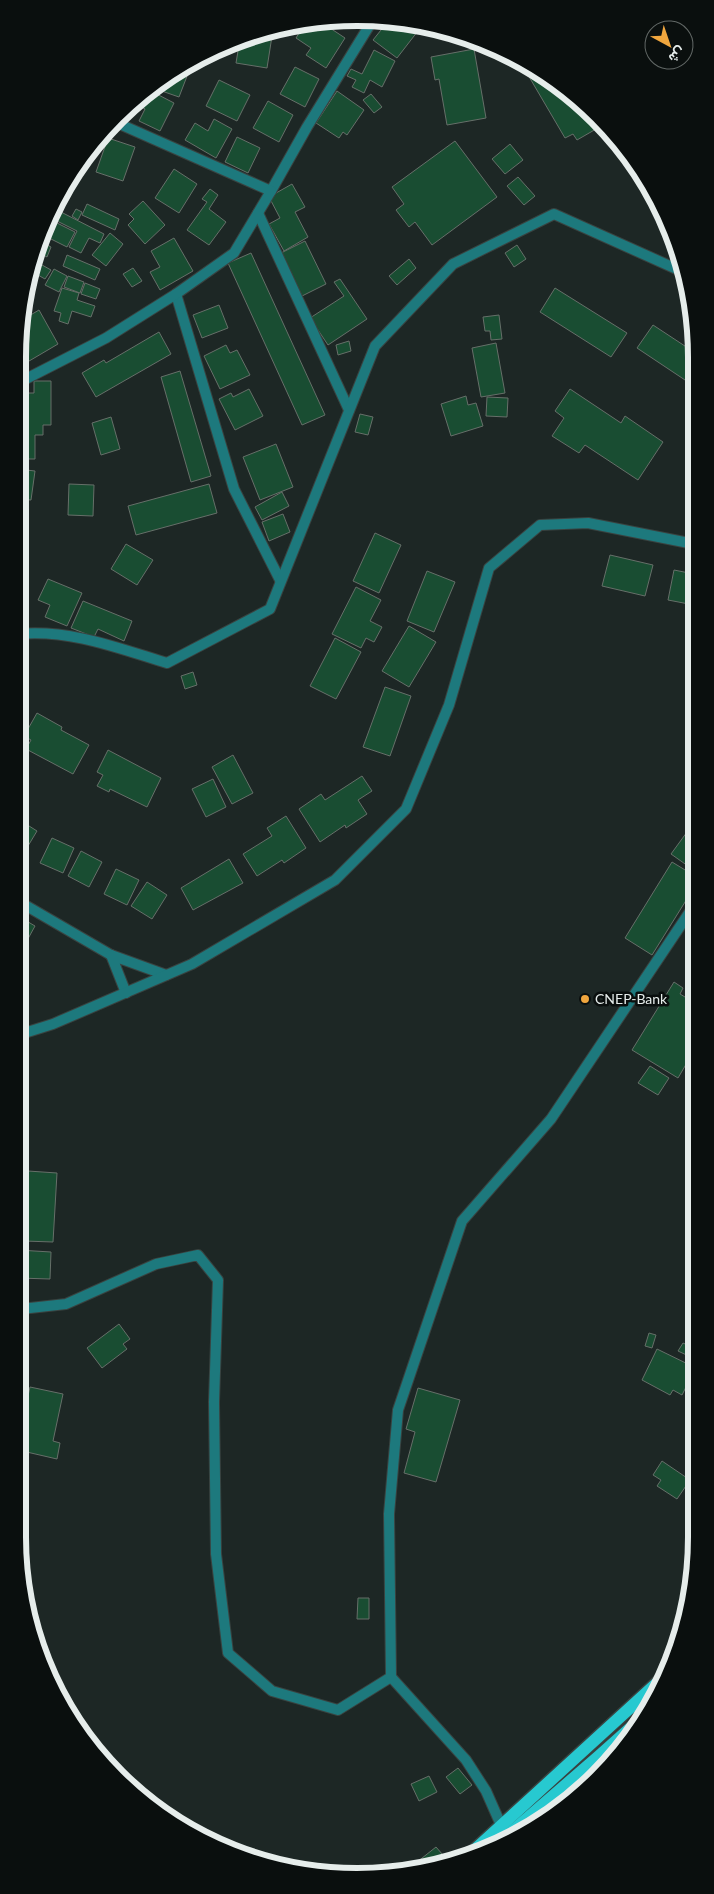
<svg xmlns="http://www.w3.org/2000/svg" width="714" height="1894" font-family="Lato,Vazirmatn,sans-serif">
<rect width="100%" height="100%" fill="#1d2725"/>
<!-- building -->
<g fill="#194d32" stroke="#666f69">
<polygon points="318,20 345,38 326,68 306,55 311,48 296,38 306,22"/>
<polygon points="389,20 417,24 421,27 397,58 373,40"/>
<polygon points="257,33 272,36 267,68 236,63 240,39"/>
<polygon points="230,43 230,54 217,54 217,50"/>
<polygon points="474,49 486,118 447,125 439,79 435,80 431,57"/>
<polygon points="374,50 395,61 382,87 370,80 364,93 352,87 356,80 347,76 351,69 362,74"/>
<polygon points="189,62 191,63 189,70 181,67"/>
<polygon points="521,63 545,75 603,125 577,140 573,134 565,138"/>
<polygon points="295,67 319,79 305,107 280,94"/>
<polygon points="180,68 189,71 179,97 153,88"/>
<polygon points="219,80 250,95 237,121 206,106"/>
<polygon points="149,90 174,103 160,131 139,121 145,109 140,106"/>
<polygon points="337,91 364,110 347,135 343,132 339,138 316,123"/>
<polygon points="371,94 382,107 374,113 363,100"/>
<polygon points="268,101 293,115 279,142 253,128"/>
<polygon points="214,119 232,129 216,158 185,140 195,123 208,131"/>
<polygon points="237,137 260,148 248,173 225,162"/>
<polygon points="108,138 135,147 123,181 96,172"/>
<polygon points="455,141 497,197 432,245 415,222 409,227 396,210 404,204 392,187"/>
<polygon points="510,144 523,160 505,174 492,159"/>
<polygon points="174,169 197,184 179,213 155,198"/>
<polygon points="518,177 535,196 524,205 507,186"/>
<polygon points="292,184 305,207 295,212 308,237 284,251 269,224 280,218 269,197"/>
<polygon points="210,189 218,195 209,209 226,222 209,245 187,230 207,202 202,199"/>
<polygon points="143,201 165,225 145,244 128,225 134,219 129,214"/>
<polygon points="87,204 119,219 115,230 82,215"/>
<polygon points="76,209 82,212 78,220 72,216"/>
<polygon points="57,210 104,234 100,243 89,238 81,253 69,247 77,231 53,219"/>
<polygon points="53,221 75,232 67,247 45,236"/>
<polygon points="110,233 123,244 106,266 92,255"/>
<polygon points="174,238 193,271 160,290 150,272 160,267 151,251"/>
<polygon points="40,241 51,247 47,257 36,251"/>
<polygon points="305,241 326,284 302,296 281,253"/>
<polygon points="517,245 526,259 514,267 505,253"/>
<polygon points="251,253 325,415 302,425 228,263"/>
<polygon points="67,255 100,269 95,280 63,266"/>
<polygon points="409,259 416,268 397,285 389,276"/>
<polygon points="33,260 51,270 45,279 29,270"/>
<polygon points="133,268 142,281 132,287 123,274"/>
<polygon points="54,269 67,276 59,292 45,285"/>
<polygon points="68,276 84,282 80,293 64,287"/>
<polygon points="340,279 367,319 328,345 310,318 344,296 334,282"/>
<polygon points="85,283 100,289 96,299 81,294"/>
<polygon points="62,288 79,293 77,300 95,306 91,317 72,311 68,324 59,321 61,313 54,311"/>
<polygon points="555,288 627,333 611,357 540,312"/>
<polygon points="219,305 228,328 202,338 193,315"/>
<polygon points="39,310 58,344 24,364 18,353 22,320"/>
<polygon points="499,315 502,339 491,340 490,331 485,331 483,317"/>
<polygon points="653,325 694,352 694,386 637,348"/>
<polygon points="159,332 171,354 96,397 82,373 104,360 106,363"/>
<polygon points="349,341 351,351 338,355 336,345"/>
<polygon points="496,343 505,393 481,397 472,348"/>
<polygon points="226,345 230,353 237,350 250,375 220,389 204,356"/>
<polygon points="180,371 211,476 191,482 161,377"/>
<polygon points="34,381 51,381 51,425 43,425 43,435 35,435 35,459 18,459 18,393 34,393"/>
<polygon points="249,389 263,416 235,430 219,399 231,393 233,397"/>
<polygon points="570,389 621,423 625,416 663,442 638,480 585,445 579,453 552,436 564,418 555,411"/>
<polygon points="466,396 468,405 476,403 483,426 451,436 441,404"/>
<polygon points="487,397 508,398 507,417 486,416"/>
<polygon points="360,414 373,417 368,435 355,432"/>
<polygon points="111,417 120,449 101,455 92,423"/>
<polygon points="276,444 293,487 260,500 243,457"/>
<polygon points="18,469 35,471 31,500 18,499"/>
<polygon points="69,484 94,485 93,516 68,515"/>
<polygon points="209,484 217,513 136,535 128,506"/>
<polygon points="282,492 289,506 262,520 255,507"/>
<polygon points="283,514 290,532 269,541 262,522"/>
<polygon points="375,533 401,545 379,593 353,581"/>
<polygon points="18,540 26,540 28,602 18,603"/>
<polygon points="126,544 153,560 137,585 111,569"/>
<polygon points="610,555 653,565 645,596 602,586"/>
<polygon points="674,570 694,574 694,605 668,600"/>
<polygon points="427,571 455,582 434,632 407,621"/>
<polygon points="48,579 82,593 67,626 45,617 50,605 38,600"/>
<polygon points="356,587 381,600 370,621 382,627 374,642 366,638 361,648 332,634"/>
<polygon points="83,601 132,621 124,641 98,629 94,637 71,628"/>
<polygon points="409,626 436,642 409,687 382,671"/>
<polygon points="335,638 361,652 336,699 310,686"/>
<polygon points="193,672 197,685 185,689 181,676"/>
<polygon points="385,687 411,696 390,756 363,747"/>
<polygon points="37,713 62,727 61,730 89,745 73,774 26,749 31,740 24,736"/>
<polygon points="108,750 161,778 147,807 110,789 109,792 97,786 103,775 97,772"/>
<polygon points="233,755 253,793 232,804 212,767"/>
<polygon points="362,776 372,791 358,800 367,814 346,828 345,825 320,842 299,809 321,794 325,800"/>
<polygon points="213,779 226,807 206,817 192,789"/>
<polygon points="286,816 306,848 284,863 282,860 257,876 243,854 272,836 267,828"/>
<polygon points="18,819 37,831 22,856 18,853"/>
<polygon points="695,821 695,871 671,854"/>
<polygon points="52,838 74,848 63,873 40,863"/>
<polygon points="81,851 102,862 89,887 68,876"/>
<polygon points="229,859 243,883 193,910 181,888"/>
<polygon points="672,862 695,876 695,886 652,955 625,938"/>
<polygon points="116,869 139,880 127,905 104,894"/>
<polygon points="147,882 167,895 152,919 131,906"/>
<polygon points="18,916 35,926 18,957"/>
<polygon points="18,977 24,996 18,999"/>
<polygon points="674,982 683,988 680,994 695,1003 695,1049 678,1078 632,1050"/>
<polygon points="650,1066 669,1078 658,1095 638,1083"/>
<polygon points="28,1171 57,1173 53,1242 24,1241"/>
<polygon points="18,1250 51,1252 50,1279 18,1278"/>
<polygon points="119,1324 130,1339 123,1344 127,1349 102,1368 87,1348"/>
<polygon points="649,1333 656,1335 652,1348 645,1346"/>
<polygon points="683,1343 696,1349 695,1359 678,1351"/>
<polygon points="657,1349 696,1368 696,1385 693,1391 686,1387 682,1395 673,1390 670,1395 642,1380"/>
<polygon points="30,1387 63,1394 53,1441 60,1443 57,1459 18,1450 18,1441"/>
<polygon points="418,1388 460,1400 436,1482 404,1473 415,1432 406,1429"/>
<polygon points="662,1461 690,1480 677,1499 657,1486 661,1480 653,1475"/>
<polygon points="358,1598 369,1598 369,1619 357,1619"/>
<polygon points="458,1768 472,1785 460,1794 446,1777"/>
<polygon points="429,1776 437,1792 419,1801 411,1784"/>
<polygon points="436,1847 443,1855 425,1869 407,1870"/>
</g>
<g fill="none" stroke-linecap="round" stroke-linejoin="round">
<!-- street casing -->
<g stroke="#394341" stroke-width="12">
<g id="street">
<polyline points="271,191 307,127 374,18"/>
<polyline points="258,213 349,410"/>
<polyline points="176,294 234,489 280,580"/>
<polyline points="18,383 106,338 176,294 234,253 271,191 115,122"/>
<path d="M 18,634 C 70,629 118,648 167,663 L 270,609 L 375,346 L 453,264 L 554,214 L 681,271"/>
<polyline points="18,901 111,955"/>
<polyline points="126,993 111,955 166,975"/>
<polyline points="18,1035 53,1024 192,964 335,880 406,809 449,705 489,568 540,525 588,523 694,544"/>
<polyline points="18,1307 21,1309 66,1304 156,1264 198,1255 218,1280 214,1402 216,1554 228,1653 272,1691 338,1710 391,1677"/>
<polyline points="501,1825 486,1791 466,1760 391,1677 389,1514 398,1410 462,1221 551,1119 695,904"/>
</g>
</g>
<!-- primary casing -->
<g stroke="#394341" stroke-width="15">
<g id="primary">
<polyline points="493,1848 599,1756 644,1716"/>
<polyline points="468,1856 667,1674"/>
</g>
</g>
<!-- street -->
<use href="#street" stroke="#1d797d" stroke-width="10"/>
<!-- primary -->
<use href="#primary" stroke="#27c9d0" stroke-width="12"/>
</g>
<!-- markers -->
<circle fill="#f0a63e" stroke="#0a0f0e" stroke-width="2" cx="585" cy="999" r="5"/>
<g text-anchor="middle" stroke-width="5" stroke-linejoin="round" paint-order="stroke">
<!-- poi labels -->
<g font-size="14" fill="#e6edeb" stroke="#0a0f0e" text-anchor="start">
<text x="595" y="1004">CNEP-Bank</text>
</g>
</g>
<!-- crop -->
<path d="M0 0H714V1894H0ZM357 26H357A331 331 0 0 1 688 357V1537A331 331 0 0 1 357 1868H357A331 331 0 0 1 26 1537V357A331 331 0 0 1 357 26Z" fill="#0a0f0e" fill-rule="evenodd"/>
<path fill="none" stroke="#e6edeb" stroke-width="6" d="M357 26H357A331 331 0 0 1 688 357V1537A331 331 0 0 1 357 1868H357A331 331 0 0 1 26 1537V357A331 331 0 0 1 357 26Z"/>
<!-- north arrow -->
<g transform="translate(669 45) rotate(140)"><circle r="24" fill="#0a0f0e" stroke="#626866"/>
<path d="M0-4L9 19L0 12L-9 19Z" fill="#f0a63e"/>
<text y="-8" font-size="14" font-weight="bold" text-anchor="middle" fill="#e6edeb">ش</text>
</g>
</svg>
